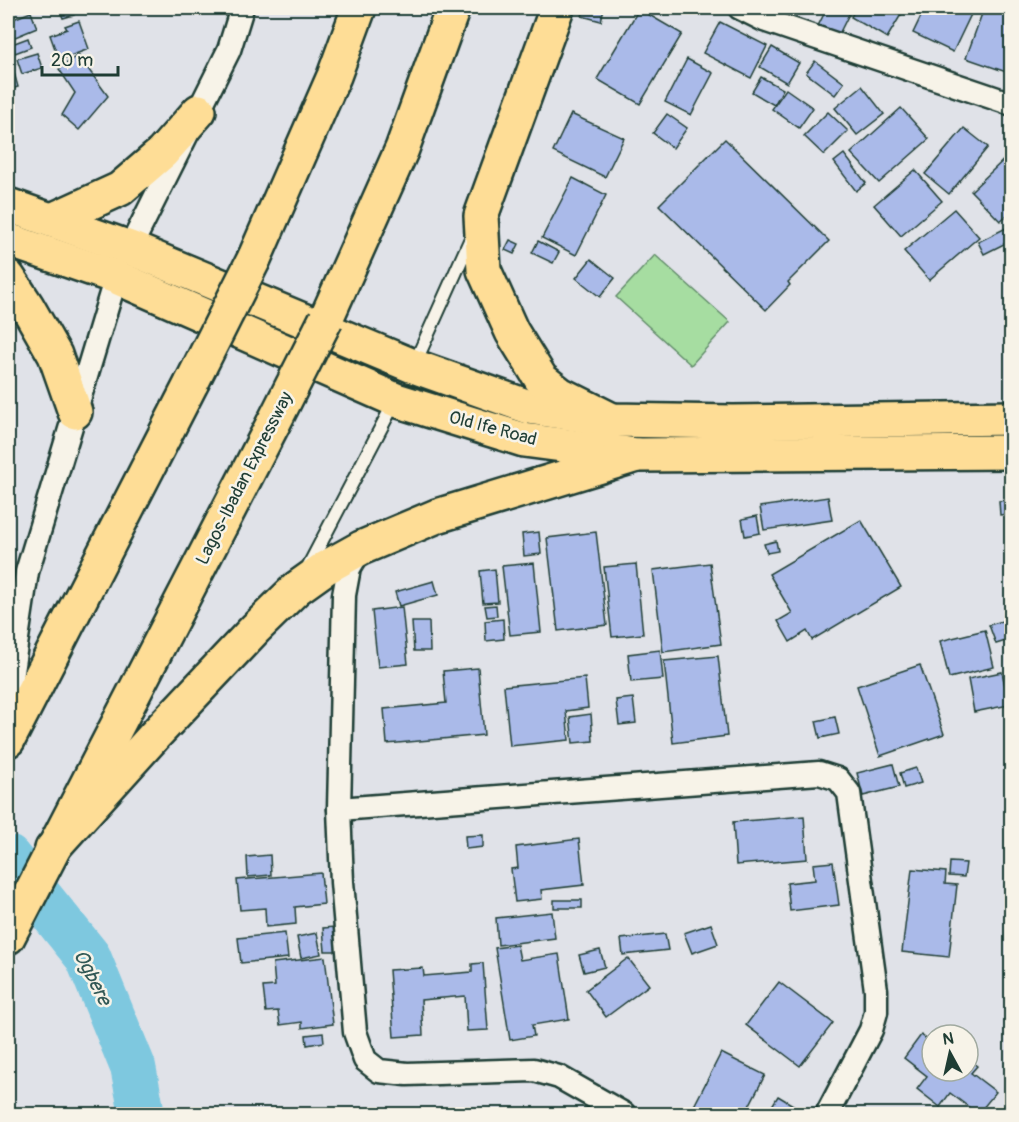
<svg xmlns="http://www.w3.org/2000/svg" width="1019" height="1122" font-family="Pangolin,sans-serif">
<rect width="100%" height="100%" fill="#e0e2e8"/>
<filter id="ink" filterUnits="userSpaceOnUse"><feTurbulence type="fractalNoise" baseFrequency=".0167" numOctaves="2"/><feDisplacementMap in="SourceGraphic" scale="12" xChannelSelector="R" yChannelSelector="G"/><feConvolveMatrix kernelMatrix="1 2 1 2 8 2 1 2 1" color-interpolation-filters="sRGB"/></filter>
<g filter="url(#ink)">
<!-- green -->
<polygon fill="#a6dda1" stroke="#628d6a" stroke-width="1.5" points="655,255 730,322 691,365 616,297"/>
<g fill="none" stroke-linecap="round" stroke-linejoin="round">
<!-- river -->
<polyline stroke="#7ec8df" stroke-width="46" points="8,858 88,957 133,1067 142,1114"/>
</g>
<!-- building -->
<g fill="#aabae9" stroke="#1f3d34" stroke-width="1.5">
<polygon points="59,8 71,8 74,15 63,18"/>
<polygon points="585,8 604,8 601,21 582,16"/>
<polygon points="827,8 852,8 838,36 818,26"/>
<polygon points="856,8 905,8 887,38 851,17"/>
<polygon points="925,8 974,8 953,52 913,33"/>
<polygon points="984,8 1012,8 1012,74 966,58"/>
<polygon points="639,9 682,34 640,104 597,79"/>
<polygon points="31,12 37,28 8,40 8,21"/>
<polygon points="79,21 89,49 59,60 50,35 67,29 65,26"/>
<polygon points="720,22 767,46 751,78 703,53"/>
<polygon points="28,38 31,47 15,53 12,44"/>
<polygon points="772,47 799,63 787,83 760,67"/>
<polygon points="37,53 42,68 22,74 17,59"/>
<polygon points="78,55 108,96 79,130 62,115 75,93 59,69"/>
<polygon points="687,59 713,73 691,115 665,102"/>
<polygon points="815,61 844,83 835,95 806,73"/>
<polygon points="13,69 18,87 8,90 8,70"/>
<polygon points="761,77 783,89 774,105 752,92"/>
<polygon points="862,86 884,114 857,135 835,108"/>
<polygon points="786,89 813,108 799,128 772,109"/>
<polygon points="901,108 929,139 879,183 851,153"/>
<polygon points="828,112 848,131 824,155 804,136"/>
<polygon points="571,114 624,138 605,177 553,152"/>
<polygon points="667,114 687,128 673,148 653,133"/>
<polygon points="964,128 988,147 949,194 925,174"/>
<polygon points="725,139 829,241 788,282 790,285 766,310 659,205"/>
<polygon points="1011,153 1012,211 1000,221 971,191"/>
<polygon points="844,154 866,183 856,191 834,162"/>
<polygon points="915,170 942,201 901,236 874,205"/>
<polygon points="573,178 606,195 576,255 542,238"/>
<polygon points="954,209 979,237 929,280 904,251"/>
<polygon points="1012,225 1012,240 984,254 978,242"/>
<polygon points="510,240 519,244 514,254 505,250"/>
<polygon points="538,241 559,252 553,263 532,253"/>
<polygon points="591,259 615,278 600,297 576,278"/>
<polygon points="828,497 832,520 764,530 760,507"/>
<polygon points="1007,500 1008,514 1000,515 999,501"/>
<polygon points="757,516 760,533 745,536 742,519"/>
<polygon points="861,520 901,587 812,640 807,631 790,642 778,621 792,613 769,574"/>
<polygon points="539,532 541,554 524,556 522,534"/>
<polygon points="596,532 607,625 558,631 547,538"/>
<polygon points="776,541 778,551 767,553 764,544"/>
<polygon points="534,563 541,632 510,635 502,566"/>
<polygon points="710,563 721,644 663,652 653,570"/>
<polygon points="636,564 643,634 612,637 604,567"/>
<polygon points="495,569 498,602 483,603 480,571"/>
<polygon points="434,581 438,595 399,606 395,592"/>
<polygon points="496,605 497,616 487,617 485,606"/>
<polygon points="402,607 408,664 378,667 372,611"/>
<polygon points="503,619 504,639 486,641 485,621"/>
<polygon points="1009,619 1012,639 996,644 989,625"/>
<polygon points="412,622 429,622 430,651 414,651"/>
<polygon points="985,630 994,667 949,678 940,641"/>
<polygon points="660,650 663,679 631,682 628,654"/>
<polygon points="718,656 727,736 673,743 664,661"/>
<polygon points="920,665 944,734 880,756 857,686"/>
<polygon points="478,668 484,735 387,744 384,709 446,703 443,671"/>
<polygon points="1002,672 1009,705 974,712 968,679"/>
<polygon points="585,678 588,708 566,711 569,740 510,746 504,686"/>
<polygon points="633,698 636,723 619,725 616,700"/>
<polygon points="591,714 593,741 573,743 570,717"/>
<polygon points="835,717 839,734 820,738 816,721"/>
<polygon points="893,764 899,787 863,796 857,773"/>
<polygon points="916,768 921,783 904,788 900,773"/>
<polygon points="804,816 807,859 736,865 733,822"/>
<polygon points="483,835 483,847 466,849 465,836"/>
<polygon points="579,839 584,885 541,890 542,899 515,902 511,869 518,868 516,847"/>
<polygon points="270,855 271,875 248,877 247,857"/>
<polygon points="833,862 839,905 790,911 787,883 815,880 813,864"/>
<polygon points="950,862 966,863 964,877 949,876"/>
<polygon points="912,869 946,872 945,884 957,885 949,957 902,952"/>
<polygon points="321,873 324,904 295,907 296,924 266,927 265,908 240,910 237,880"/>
<rect x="554" y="900" width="28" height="8"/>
<polygon points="552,912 555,938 498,945 496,918"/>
<polygon points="711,924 718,944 692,953 684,933"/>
<polygon points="335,927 337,951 325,951 323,928"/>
<polygon points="285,933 288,958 241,963 238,938"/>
<polygon points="317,933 321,954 301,958 297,937"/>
<polygon points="665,934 668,950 623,955 621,939"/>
<polygon points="517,945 520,960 559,954 569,1019 532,1025 534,1036 510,1040 495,948"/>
<polygon points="600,950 605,967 584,972 579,955"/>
<polygon points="325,957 333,1024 302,1028 302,1022 280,1025 278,1011 266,1012 263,987 275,986 273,963"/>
<polygon points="628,958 649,985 606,1017 586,990"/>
<polygon points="483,963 488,1030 467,1031 465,996 421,1000 423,1035 394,1037 389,970 423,968 424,976 472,972 472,964"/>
<polygon points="779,982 833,1023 800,1066 746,1025"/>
<polygon points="323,1033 324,1042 307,1045 306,1035"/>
<polygon points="921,1035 932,1043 932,1071 968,1071 968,1059 977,1066 971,1073 996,1092 978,1114 950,1093 940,1107 917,1089 927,1076 904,1058"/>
<polygon points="721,1053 765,1075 745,1114 700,1114 692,1110"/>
<polygon points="778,1096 808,1114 767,1114"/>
</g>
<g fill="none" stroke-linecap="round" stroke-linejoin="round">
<!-- service casing -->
<g stroke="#1f3d34" stroke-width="16">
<g id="service">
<polyline points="414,365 472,236"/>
<polyline points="307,569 395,401"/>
</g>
</g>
<!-- minor casing -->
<g stroke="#1f3d34" stroke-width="27">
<g id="minor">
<polyline points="740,8 764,20 1012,104"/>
<polyline points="130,248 229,50 242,8"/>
<polyline points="361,548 349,568 344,595 339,809 342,882 355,1032 365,1060 379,1071 407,1074 534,1070 559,1077 624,1114"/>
<polyline points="8,698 27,572 116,277"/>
<polyline points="339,809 819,773 838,779 849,793 876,990 876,1012 871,1030 827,1114"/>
</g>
</g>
<!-- primary casing -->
<g stroke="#1f3d34" stroke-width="38">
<g id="primary">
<polyline points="8,205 130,248 413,366 529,407 612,420 733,422 1012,418"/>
<polyline points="52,220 120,189 162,153 199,111"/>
<polyline points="8,240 116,277 396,400 524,440 637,455 1012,452"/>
<polyline points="8,277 27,306 55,355 75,412"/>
</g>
</g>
<!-- motorway casing -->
<g stroke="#1f3d34" stroke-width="38">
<g id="motorway">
<polyline points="557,8 481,216 484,270 512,332 541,379 560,394 612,420"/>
<polyline points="254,259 334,76 359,8"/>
<polyline points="326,319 402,149 453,8"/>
<polyline points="8,740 192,382"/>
<polyline points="52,849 155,735 255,629 297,588 325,568 361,548 437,516 637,455"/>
<polyline points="8,937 274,422"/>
</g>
</g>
<!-- service -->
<use href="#service" stroke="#f7f3e8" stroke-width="12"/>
<!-- minor -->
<use href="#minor" stroke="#f7f3e8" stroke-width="22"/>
<!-- primary -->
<use href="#primary" stroke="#fedd96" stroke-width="33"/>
<!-- motorway -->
<use href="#motorway" stroke="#fedd96" stroke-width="33"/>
<!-- motorway-bridge casing -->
<g stroke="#1f3d34" stroke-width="38" stroke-linecap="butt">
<g id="motorway-bridge">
<polyline points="192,382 254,259"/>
<polyline points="274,422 326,319"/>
</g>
</g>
<!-- motorway-bridge -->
<use href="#motorway-bridge" stroke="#fedd96" stroke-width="33"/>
</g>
</g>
<g text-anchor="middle" stroke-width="5" stroke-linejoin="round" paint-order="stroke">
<!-- street labels -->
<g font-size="18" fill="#1f3d34" stroke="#f7f3e8">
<text transform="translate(493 428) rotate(15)" y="6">Old Ife Road</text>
<text transform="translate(244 478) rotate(-63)" y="6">Lagos-Ibadan Expressway</text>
</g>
<!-- water labels -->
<g font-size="20" font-style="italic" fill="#325956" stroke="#f7f3e8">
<text transform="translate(93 977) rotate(63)" y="7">Ogbere</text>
</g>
</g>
<!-- margin -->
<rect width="1019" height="1122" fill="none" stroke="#f7f3e8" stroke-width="30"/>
<rect x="15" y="15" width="989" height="1092" fill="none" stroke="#1f3d34" stroke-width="2" filter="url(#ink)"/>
<!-- north arrow -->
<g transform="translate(950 1053) rotate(352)"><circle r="28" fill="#f7f3e8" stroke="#a1aaa0" stroke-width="1.5"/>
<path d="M0-4.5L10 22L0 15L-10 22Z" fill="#1f3d34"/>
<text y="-9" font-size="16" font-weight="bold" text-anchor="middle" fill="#1f3d34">N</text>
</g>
<!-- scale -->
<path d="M42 66v9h76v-9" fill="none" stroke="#1f3d34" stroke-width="3"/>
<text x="51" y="66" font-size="18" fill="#1f3d34" stroke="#f7f3e8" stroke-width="4.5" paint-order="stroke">20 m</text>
</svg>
